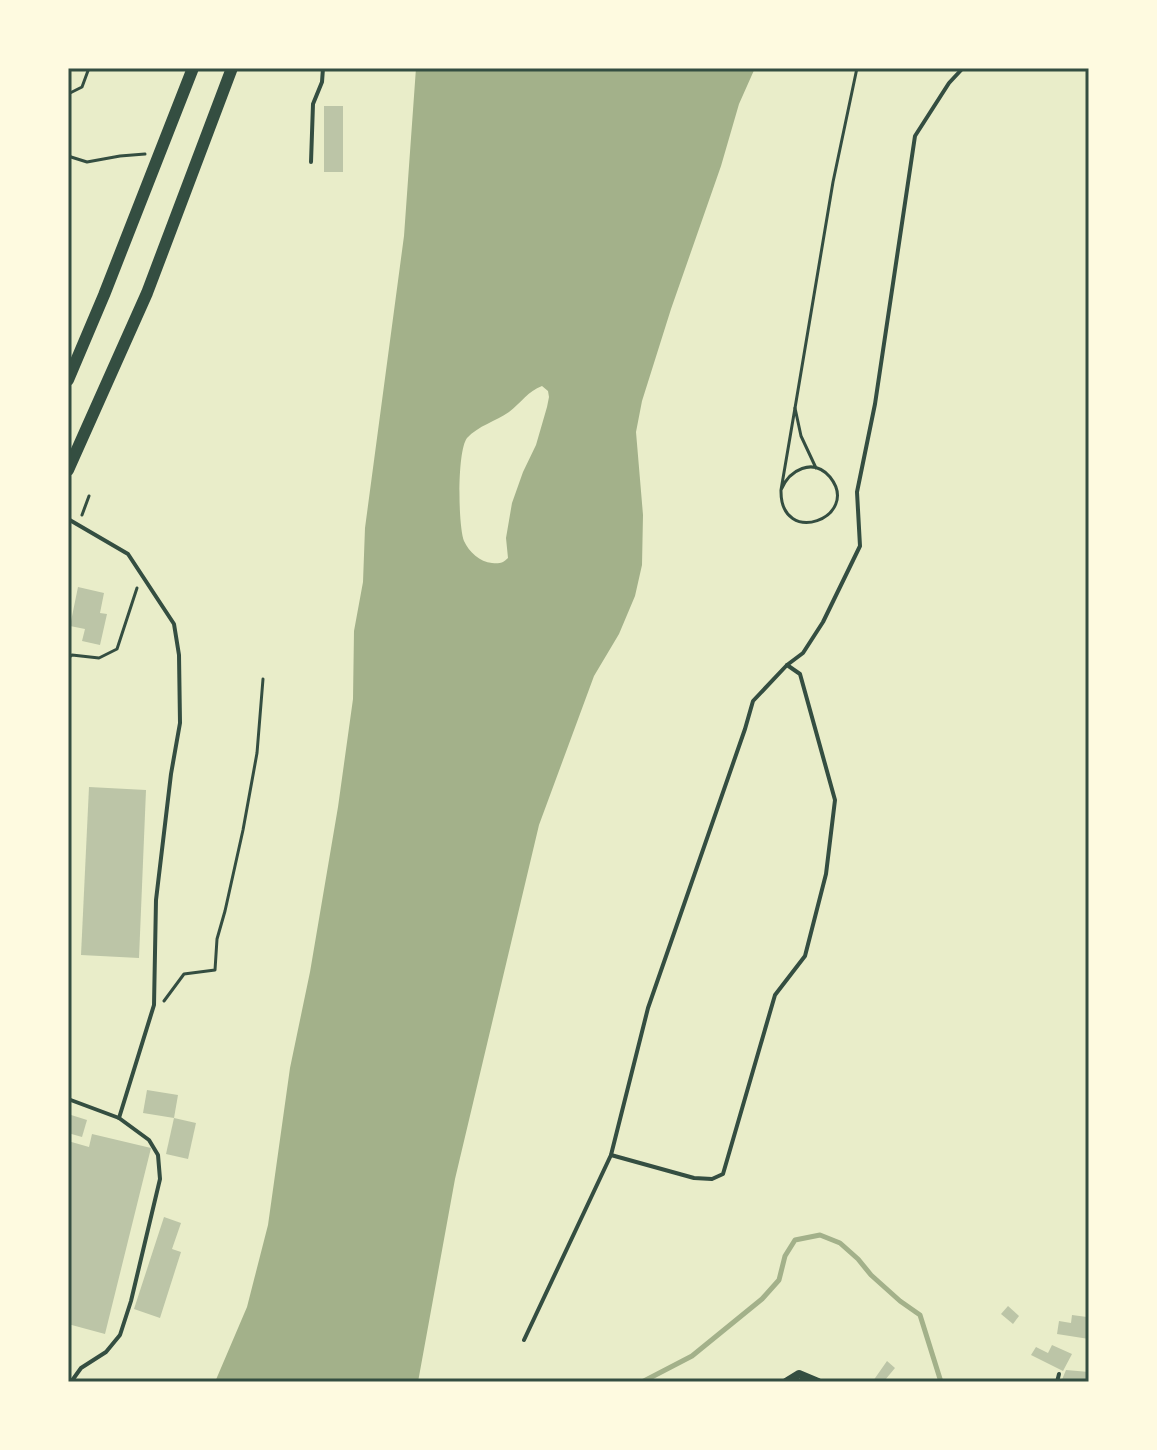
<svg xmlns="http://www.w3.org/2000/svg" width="1157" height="1450" font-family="'Sofia Sans Condensed',sans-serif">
<rect width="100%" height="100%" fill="#e9edc9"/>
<!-- water -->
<path fill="#a3b18a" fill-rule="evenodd" d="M 416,68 L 755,68 L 739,104 L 721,166 L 671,309 L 642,401 L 636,432 L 643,515 L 642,565 L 635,596 L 619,634 L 594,676 L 539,825 L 455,1179 L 418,1382 L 215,1382 L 247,1307 L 268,1225 L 290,1068 L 310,972 L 338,807 L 353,699 L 354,631 L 363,582 L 365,528 L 404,236 ZM 542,386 L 548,391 L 549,397 L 547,407 L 536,445 L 523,472 L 512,503 L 506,538 L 508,558 C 503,563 499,564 492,563 C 480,562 469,552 464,541 C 458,526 457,451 467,438 C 478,426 496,421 509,412 C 521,403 528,391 542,386 Z"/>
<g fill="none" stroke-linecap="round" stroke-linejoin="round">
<!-- stream -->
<polyline stroke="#a3b18a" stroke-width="5" points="642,1382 692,1356 762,1299 779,1280 785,1256 795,1240 820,1235 840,1243 858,1259 871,1275 900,1301 920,1315 941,1382"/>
</g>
<!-- building -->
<g fill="#bcc5a7">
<rect x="324" y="106" width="19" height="66"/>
<polygon points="78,587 104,593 100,613 107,614 100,645 82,641 85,629 70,626"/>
<polygon points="89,787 146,790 139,958 81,955"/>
<polygon points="147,1090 178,1095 174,1118 143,1113"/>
<polygon points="68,1114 87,1120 82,1137 68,1133"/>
<polygon points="174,1118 196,1123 188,1159 166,1154"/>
<polygon points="92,1134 151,1148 105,1334 68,1324 68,1141 89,1147"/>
<polygon points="164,1217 181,1223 172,1249 181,1252 160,1318 134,1309"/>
<polygon points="1008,1306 1019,1316 1013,1324 1001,1314"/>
<polygon points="1072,1315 1087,1317 1086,1325 1089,1325 1089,1339 1057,1334 1059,1321 1071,1323"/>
<polygon points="1052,1345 1072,1354 1063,1371 1031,1355 1036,1347 1048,1353"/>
<polygon points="887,1361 895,1368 885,1380 888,1382 875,1382 873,1381"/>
<polygon points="1066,1370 1089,1372 1089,1382 1061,1382"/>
</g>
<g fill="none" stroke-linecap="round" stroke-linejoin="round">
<!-- path -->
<g stroke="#344e41" stroke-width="3">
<polyline points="68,94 82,87 89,68"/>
<polyline points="68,154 71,157 87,162 120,156 145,154"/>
<polyline points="795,408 833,182 857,68"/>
<path d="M 781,490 C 789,470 813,457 830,477 C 862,517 780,549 781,490 L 795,408 L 801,436 L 816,468"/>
<polyline points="82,515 89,496"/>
<polyline points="68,658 72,655 99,658 117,649 137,588"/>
<polyline points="164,1001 184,974 215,970 217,939 225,911 243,830 257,753 263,679"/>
</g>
<!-- service -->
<g stroke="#344e41" stroke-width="4">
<polyline points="311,162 313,104 322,82 323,68"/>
<polyline points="68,519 128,554 174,624 179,655 180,723 171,774 156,900 154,1005 119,1118"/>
<polyline points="68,1099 119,1118 149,1140 158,1155 160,1179 131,1301 120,1335 106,1352 81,1368 71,1382"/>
<polyline points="611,1155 694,1178 712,1179 723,1174 775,995 805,956 826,874 835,800 800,674 787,665"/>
<polyline points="524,1340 611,1155 648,1008 745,729 753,701 787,665 803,653 823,622 860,546 857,492 875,404 915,136 949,83 963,68"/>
<polyline points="1057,1382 1059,1374"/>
</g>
<!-- minor -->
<polyline stroke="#344e41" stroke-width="8" points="786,1382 799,1374 818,1382"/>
<!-- trunk -->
<g stroke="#344e41" stroke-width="12">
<polyline points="68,380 104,295 193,68"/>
<polyline points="68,470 147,293 232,68"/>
</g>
</g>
<!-- border -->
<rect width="1157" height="1450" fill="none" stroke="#fefae0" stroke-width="140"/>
<rect x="70" y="70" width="1017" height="1310" fill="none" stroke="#344e41" stroke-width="3"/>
</svg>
